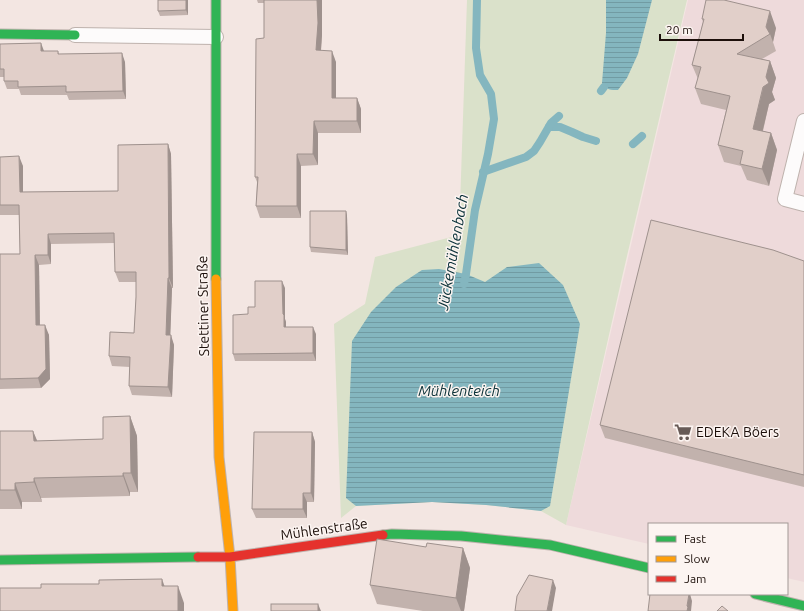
<svg xmlns="http://www.w3.org/2000/svg" width="804" height="611" font-family="Ubuntu,sans-serif">
<defs>
<pattern id="water-rules" width="6" height="5" patternUnits="userSpaceOnUse"><rect width="6" height="5" fill="#84b6bf"/><path d="M0 2.5h6" fill="none" stroke="#719ba3"/></pattern>
</defs>
<rect width="100%" height="100%" fill="#f3e6e2"/>
<!-- commercial -->
<polygon fill="#eedadb" points="688,0 804,0 804,582 787,578 787,524 649,524 649,544 566,525"/>
<!-- park -->
<polygon fill="#dae1ca" points="467,0 687,0 623,273 566,525 541,511 486,505 432,502 356,506 341,518 334,324 365,304 375,257 459,235"/>
<!-- water -->
<g fill="url(#water-rules)">
<path d="M 606,0 L 652,0 L 638,54 L 627,78 L 618,90 C 611,90 606,90 602,83 L 606,33 Z"/>
<polygon points="539,263 563,285 580,324 550,506 541,511 486,505 432,502 356,506 346,498 352,341 371,312 396,287 422,270 439,269 466,274 485,282 507,267"/>
</g>
<g fill="none" stroke-linecap="round" stroke-linejoin="round">
<!-- stream -->
<g stroke="#84b6bf" stroke-width="8">
<polyline points="601,91 604,87"/>
<polyline points="549,127 560,127 572,132 583,137 596,141"/>
<polyline points="633,144 642,136"/>
<polyline points="483,172 526,157 534,151 540,142 551,123 559,116"/>
<polyline points="464,284 466,274 475,210 488,154 494,119 491,94 480,75 476,48 477,0"/>
</g>
<!-- lane casing -->
<g stroke="#beb2ad" stroke-width="16">
<g id="lane">
<polyline points="75,35 216,37"/>
<polyline points="804,121 785,199 804,204"/>
</g>
</g>
<!-- fast casing -->
<g stroke="#beb2ad" stroke-width="11">
<g id="fast">
<polyline points="216,0 216,279"/>
<polyline points="0,34 75,35"/>
<polyline points="383,535 392,534 461,536 550,545 649,568"/>
<polyline points="0,560 198,557"/>
<polyline points="755,594 804,606"/>
</g>
</g>
<!-- slow casing -->
<g stroke="#beb2ad" stroke-width="11">
<polyline id="slow" points="216,279 219,457 230,557 233,611"/>
</g>
<!-- jam casing -->
<g stroke="#beb2ad" stroke-width="11">
<polyline id="jam" points="198,557 230,557 383,535"/>
</g>
<!-- lane -->
<use href="#lane" stroke="#fdfbfb" stroke-width="14"/>
<!-- fast -->
<use href="#fast" stroke="#30b455" stroke-width="9"/>
<!-- slow -->
<use href="#slow" stroke="#ff9f0a" stroke-width="9"/>
<!-- jam -->
<use href="#jam" stroke="#e5322d" stroke-width="9"/>
</g>
<!-- wall -->
<g fill="#c2b2ad">
<polygon points="158,0 188,0 188,15 160,16 158,11"/>
<polygon points="257,0 322,0 322,35 321,51 336,62 336,98 357,98 361,109 361,133 318,133 318,165 301,166 301,218 260,218 256,206 257,182 255,177 264,38 264,3 258,3"/>
<polygon points="702,19 776,28 773,42 776,51 762,59 770,61 776,78 772,92 775,100 769,104 763,131 771,133 777,150 769,186 747,180 741,166 724,162 718,145 726,110 701,104 695,88 698,79 692,65 703,22"/>
<polygon points="0,44 44,51 58,51 59,54 125,62 126,99 69,100 67,95 21,95 19,89 7,89 4,81 4,77 0,77"/>
<polygon points="168,144 171,154 173,288 172,288 170,335 174,345 172,397 132,395 129,386 130,367 112,366 109,356 134,333 136,297 136,282 119,282 115,272 115,243 51,244 51,264 39,265 40,325 49,335 50,379 41,388 0,389 0,254 20,254 19,215 0,215 0,157 23,166 23,192 118,191"/>
<polygon points="346,211 347,216 348,255 311,252 310,247"/>
<polygon points="804,261 804,487 605,438 600,425"/>
<polygon points="285,288 285,319 286,322 286,327 316,334 316,361 235,361 233,354 248,314 255,307"/>
<polygon points="130,416 137,436 138,492 130,492 130,496 41,498 42,502 22,502 22,509 0,509 0,431 33,431 37,441 103,439"/>
<polygon points="312,432 315,442 314,502 307,502 307,518 256,518 252,509"/>
<polygon points="463,548 470,568 464,611 423,611 377,604 370,585"/>
</g>
<!-- shaded-wall -->
<g fill="#9e918d">
<polygon points="186,0 188,0 188,15 186,10"/>
<polygon points="317,0 322,0 322,35 320,62 316,50"/>
<polygon points="770,11 776,28 773,42 770,34 766,27"/>
<polygon points="41,43 44,51 41,51"/>
<polygon points="332,51 336,62 336,109 332,98"/>
<polygon points="122,53 125,62 126,99 123,91"/>
<polygon points="770,61 776,78 772,92 775,100 769,104 759,146 753,129"/>
<polygon points="357,98 361,109 361,133 357,121"/>
<polygon points="314,121 318,133 318,165 313,154"/>
<polygon points="771,133 777,150 769,186 762,169"/>
<polygon points="168,144 171,154 173,288 169,278"/>
<polygon points="297,154 301,166 301,218 297,206"/>
<polygon points="19,156 23,166 23,201 20,192"/>
<polygon points="346,211 347,216 348,255 346,250"/>
<polygon points="48,234 51,244 51,264 48,255"/>
<polygon points="35,255 39,265 40,335 36,325"/>
<polygon points="168,278 172,288 170,345 166,335"/>
<polygon points="282,281 285,288 285,319 286,322 286,334 284,327 283,314"/>
<polygon points="45,325 49,335 50,379 41,388 38,378"/>
<polygon points="313,327 316,334 316,361 313,353"/>
<polygon points="171,335 174,345 172,397 168,387"/>
<polygon points="130,416 137,436 138,492 131,473"/>
<polygon points="33,431 41,450 34,441"/>
<polygon points="312,432 315,442 314,502 311,493"/>
<polygon points="123,473 130,492 130,496 123,476"/>
<polygon points="34,478 41,498 42,502 34,482"/>
<polygon points="15,483 22,502 22,509 15,490"/>
<polygon points="303,493 307,502 307,518 303,509"/>
<polygon points="463,548 470,568 464,611 461,611 456,598"/>
<polygon points="162,579 168,596 162,586"/>
<polygon points="553,580 556,588 552,611 547,611"/>
<polygon points="178,586 184,603 184,611 178,611"/>
<polygon points="689,594 690,594 692,601 691,611 687,611 687,606"/>
<polygon points="318,604 321,611 318,611"/>
</g>
<!-- building -->
<g fill="#e1cfc9" stroke="#9e918d">
<polygon points="158,0 186,0 186,10 158,11"/>
<polygon points="264,0 317,0 318,23 316,50 332,51 332,98 357,98 357,121 314,121 313,154 297,154 297,206 256,206 258,177 255,177 256,39 264,38"/>
<polygon points="706,0 724,0 770,11 766,27 770,34 737,54 770,61 766,77 769,83 763,87 753,129 771,133 762,169 740,164 743,151 718,145 730,96 695,88 701,67 692,65 704,19 702,19"/>
<polygon points="41,43 41,51 58,51 58,54 122,53 123,91 66,92 66,86 18,87 18,81 4,81 4,69 0,69 0,44"/>
<polygon points="168,144 169,278 168,278 166,335 171,335 168,387 129,386 130,357 109,356 110,332 134,333 136,297 136,272 115,272 114,233 48,234 48,255 35,255 36,325 45,325 46,369 38,378 0,379 0,254 20,254 19,205 0,205 0,157 19,156 20,192 118,191 118,145"/>
<polygon points="310,211 346,211 346,250 310,247"/>
<polygon points="651,220 773,250 804,261 804,475 600,425"/>
<polygon points="255,281 282,281 283,314 284,315 284,327 313,327 313,353 233,354 233,315 248,314 248,307 255,307"/>
<polygon points="130,416 131,473 123,473 123,476 34,478 34,482 15,483 15,490 0,490 0,431 33,431 34,441 103,439 103,417"/>
<polygon points="254,432 312,432 311,493 303,493 303,509 252,509"/>
<polygon points="377,539 426,547 427,543 463,548 456,598 370,585"/>
<polygon points="529,575 553,580 547,611 515,611 517,596"/>
<polygon points="162,579 162,586 178,586 178,611 0,611 0,588 41,588 41,584 99,584 99,580"/>
<polygon points="650,594 689,594 687,606 688,607 687,611 648,611"/>
<rect x="271" y="604" width="47" height="7"/>
<polygon points="722,606 728,611 717,611"/>
</g>
<!-- icons -->
<defs>
<g id="supermarket-bare" transform="scale(1.38)"><path d="M-6-5.5h2.5l.6 2H6L4.5 2H-2.5L-4.4-4H-6ZM-1.5 3.2a1.3 1.3 0 1 0 .1 0ZM3 3.2a1.3 1.3 0 1 0 .1 0Z" fill="#675a56" stroke="#fcf4f1" stroke-width="2.5" paint-order="stroke"/></g>
</defs>
<g fill-rule="evenodd">
<use href="#supermarket-bare" x="683" y="432"/>
</g>
<g text-anchor="middle" stroke-width="3" stroke-linejoin="round" paint-order="stroke">
<!-- street labels -->
<g font-size="14" fill="#1c0f0a" stroke="#fcf4f1">
<text transform="translate(203 306) rotate(-91)" y="5">Stettiner Straße</text>
<text transform="translate(324 529) rotate(-8)" y="5">Mühlenstraße</text>
</g>
<!-- poi labels -->
<g font-size="14" fill="#1c0f0a" stroke="#fcf4f1" text-anchor="start">
<text x="696" y="437">EDEKA Böers</text>
</g>
<!-- water labels -->
<g font-size="15" font-style="italic" fill="#0a3138" stroke="#fcf4f1">
<text transform="translate(453 252) rotate(-80)" y="5">Jückemühlenbach</text>
<text x="459" y="396">Mühlenteich</text>
</g>
</g>
<!-- legend -->
<rect x="648" y="523" width="140" height="72" fill="#fcf4f1" stroke="#a29895"/>
<rect x="656" y="536" width="20" height="6" fill="#30b455" stroke="#a29895"/>
<text x="684" y="543" font-size="12" fill="#1c0f0a">Fast</text>
<rect x="656" y="556" width="20" height="6" fill="#ff9f0a" stroke="#a29895"/>
<text x="684" y="563" font-size="12" fill="#1c0f0a">Slow</text>
<rect x="656" y="576" width="20" height="6" fill="#e5322d" stroke="#a29895"/>
<text x="684" y="583" font-size="12" fill="#1c0f0a">Jam</text>
<!-- scale -->
<path d="M660 34v6h83v-6" fill="none" stroke="#1c0f0a" stroke-width="2"/>
<text x="666" y="34" font-size="12" fill="#1c0f0a" stroke="#fcf4f1" stroke-width="3" paint-order="stroke">20 m</text>
</svg>
